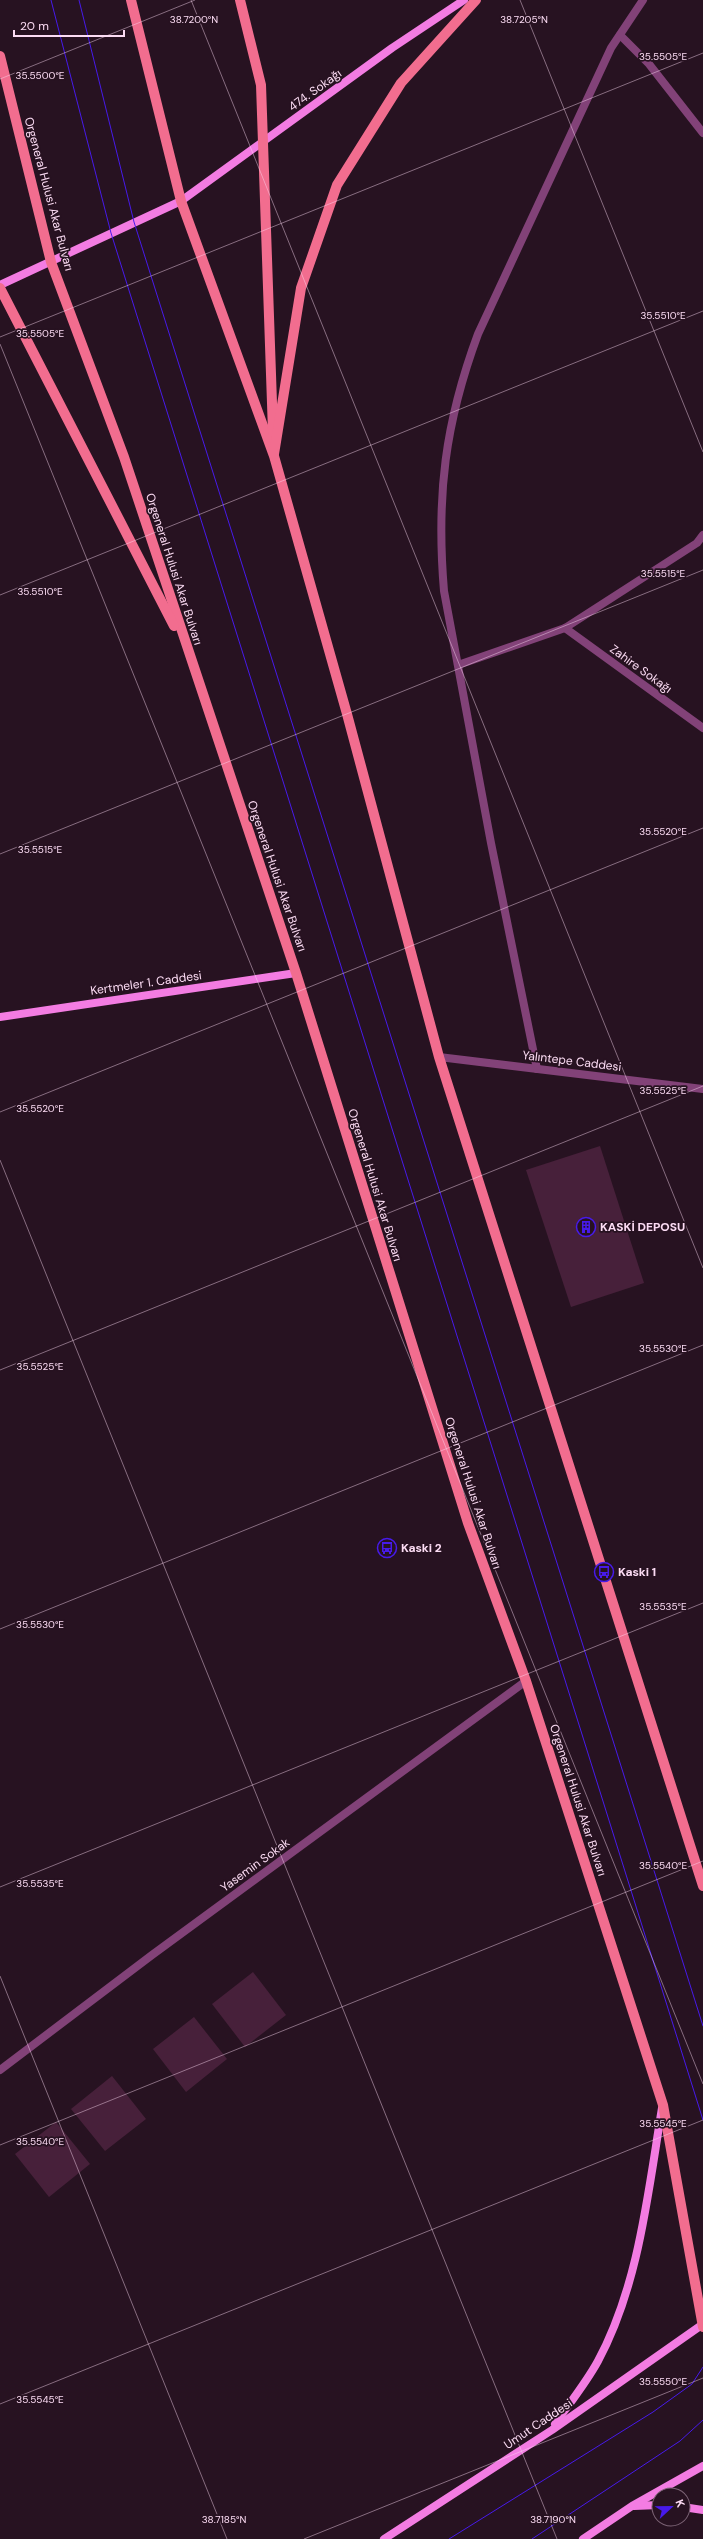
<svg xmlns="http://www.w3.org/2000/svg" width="703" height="2539" font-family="'DM Sans',sans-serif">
<rect width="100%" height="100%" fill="#271221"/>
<!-- building -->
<g fill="#47203a">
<polygon points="600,1146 644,1283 571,1307 526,1170"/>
<polygon points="253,1972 286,2015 245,2047 212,2004"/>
<polygon points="194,2017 227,2059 186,2092 153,2049"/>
<polygon points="112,2076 146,2119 105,2151 71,2109"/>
<polygon points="56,2122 90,2164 49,2197 15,2154"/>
</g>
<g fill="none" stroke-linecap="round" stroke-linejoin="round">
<!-- lane -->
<polyline stroke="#824278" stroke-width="8" points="620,35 649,64 703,133"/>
<!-- street -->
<g stroke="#824278" stroke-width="8">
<polyline points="565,628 703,728"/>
<polyline points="458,665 565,628 697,543 703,535"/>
<polyline points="439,1057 703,1089"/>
<path d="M 537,1069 L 491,843 L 444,591 C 436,496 445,423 478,334 L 611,48 L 643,0"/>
<polyline points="0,2070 152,1955 526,1681"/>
</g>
<!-- secondary -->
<g stroke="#f37ce2" stroke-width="8">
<polyline points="0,285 181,201 392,48 464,0"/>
<polyline points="0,1017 296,973"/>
<path d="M 555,2424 C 569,2404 586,2383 598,2361 C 639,2285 648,2192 662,2108"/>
<polyline points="634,2506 659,2505"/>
<polyline points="683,2507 703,2510"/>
<polyline points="384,2539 552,2430 703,2324"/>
<polyline points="583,2539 632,2506 703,2466"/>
</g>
<!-- primary -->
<g stroke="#f26d8f" stroke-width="10">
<polyline points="131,0 181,201 274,456 347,714 439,1057 703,1886"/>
<polyline points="240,0 261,85 273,432"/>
<polyline points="0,56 51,262 124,457 296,973 468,1523 526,1681 663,2105 703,2327"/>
<polyline points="0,288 174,626"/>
<polyline points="274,454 301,288 337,185 401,83 476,0"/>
</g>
<!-- tram -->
<g stroke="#471aea" stroke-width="1">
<polyline points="51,0 111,233 703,2120"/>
<polyline points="79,0 134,222 703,2026"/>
<polyline points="449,2539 653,2412 692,2384 703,2367"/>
<polyline points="532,2539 680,2441 703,2420"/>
</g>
</g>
<!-- ticks -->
<path fill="none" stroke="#fcdcf4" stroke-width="1" stroke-opacity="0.45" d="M 191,0 L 703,1268M 520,0 L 703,452M 0,79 L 195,0M 0,337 L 703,53M 0,344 L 703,2084M 0,595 L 703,311M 0,854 L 703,570M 0,1112 L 703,828M 0,1160 L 557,2539M 0,1370 L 703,1086M 0,1629 L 703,1345M 0,1887 L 703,1603M 0,1976 L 227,2539M 0,2145 L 703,1861M 0,2404 L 703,2120M 304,2539 L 703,2378"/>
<!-- icons -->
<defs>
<g id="building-ring" transform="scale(1)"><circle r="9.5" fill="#271221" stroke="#471aea" stroke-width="1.5"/><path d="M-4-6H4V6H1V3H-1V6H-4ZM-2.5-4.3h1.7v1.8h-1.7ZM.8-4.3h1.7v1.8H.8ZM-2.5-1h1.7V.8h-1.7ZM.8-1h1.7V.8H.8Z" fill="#471aea"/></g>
<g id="bus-ring" transform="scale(1)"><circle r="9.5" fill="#271221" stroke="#471aea" stroke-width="1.5"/><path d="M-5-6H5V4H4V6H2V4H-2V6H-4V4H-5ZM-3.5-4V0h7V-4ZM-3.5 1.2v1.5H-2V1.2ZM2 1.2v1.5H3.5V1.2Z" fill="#471aea"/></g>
</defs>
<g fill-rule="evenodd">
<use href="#building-ring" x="586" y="1227"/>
<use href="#bus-ring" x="387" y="1548"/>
<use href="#bus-ring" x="604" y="1572"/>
</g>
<g text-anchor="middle" stroke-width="3.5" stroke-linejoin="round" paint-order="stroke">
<!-- street labels -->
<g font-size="12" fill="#fcdcf4" stroke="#271221">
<text transform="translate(315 90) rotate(-36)" y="4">474. Sokağı</text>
<text transform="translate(49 194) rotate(75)" y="4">Orgeneral Hulusi Akar Bulvarı</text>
<text transform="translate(174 569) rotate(72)" y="4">Orgeneral Hulusi Akar Bulvarı</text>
<text transform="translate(641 669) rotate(36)" y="4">Zahire Sokağı</text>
<text transform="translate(277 876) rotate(71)" y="4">Orgeneral Hulusi Akar Bulvarı</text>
<text transform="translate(146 983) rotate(-8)" y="4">Kertmeler 1. Caddesi</text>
<text transform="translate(572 1061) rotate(7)" y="4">Yalıntepe Caddesi</text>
<text transform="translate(375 1185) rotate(73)" y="4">Orgeneral Hulusi Akar Bulvarı</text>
<text transform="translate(473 1493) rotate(72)" y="4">Orgeneral Hulusi Akar Bulvarı</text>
<text transform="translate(578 1800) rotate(72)" y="4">Orgeneral Hulusi Akar Bulvarı</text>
<text transform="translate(255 1865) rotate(-36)" y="4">Yasemin Sokak</text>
<text transform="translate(538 2424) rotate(-34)" y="4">Umut Caddesi</text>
</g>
<!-- poi labels -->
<g font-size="12" font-weight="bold" fill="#fcdcf4" stroke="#271221" text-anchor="start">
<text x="600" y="1231">KASKİ DEPOSU</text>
<text x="401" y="1552">Kaski 2</text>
<text x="618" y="1576">Kaski 1</text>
</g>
</g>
<g font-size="10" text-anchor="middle" fill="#fcdcf4" stroke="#271221" stroke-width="3.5" stroke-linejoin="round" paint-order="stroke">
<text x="194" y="23">38.7200°N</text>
<text x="524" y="23">38.7205°N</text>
<text x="663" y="60">35.5505°E</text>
<text x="40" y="79">35.5500°E</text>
<text x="663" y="319">35.5510°E</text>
<text x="40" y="337">35.5505°E</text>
<text x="663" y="577">35.5515°E</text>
<text x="40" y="595">35.5510°E</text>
<text x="663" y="835">35.5520°E</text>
<text x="40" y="853">35.5515°E</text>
<text x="663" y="1094">35.5525°E</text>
<text x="40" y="1112">35.5520°E</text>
<text x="663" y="1352">35.5530°E</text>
<text x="40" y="1370">35.5525°E</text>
<text x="663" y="1610">35.5535°E</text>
<text x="40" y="1628">35.5530°E</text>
<text x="663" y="1869">35.5540°E</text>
<text x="40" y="1887">35.5535°E</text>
<text x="663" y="2127">35.5545°E</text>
<text x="40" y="2145">35.5540°E</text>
<text x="663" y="2385">35.5550°E</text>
<text x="40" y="2403">35.5545°E</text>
<text x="224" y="2523">38.7185°N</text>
<text x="553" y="2523">38.7190°N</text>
</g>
<!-- north arrow -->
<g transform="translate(671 2507) rotate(68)"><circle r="19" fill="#271221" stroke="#7c6375"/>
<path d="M0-3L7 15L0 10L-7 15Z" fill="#471aea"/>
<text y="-6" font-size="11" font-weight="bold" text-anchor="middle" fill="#fcdcf4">K</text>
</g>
<!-- scale -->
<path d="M14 30v6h110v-6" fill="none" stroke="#fcdcf4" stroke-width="2"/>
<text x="20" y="30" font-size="12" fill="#fcdcf4" stroke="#271221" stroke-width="3" paint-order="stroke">20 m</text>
</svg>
